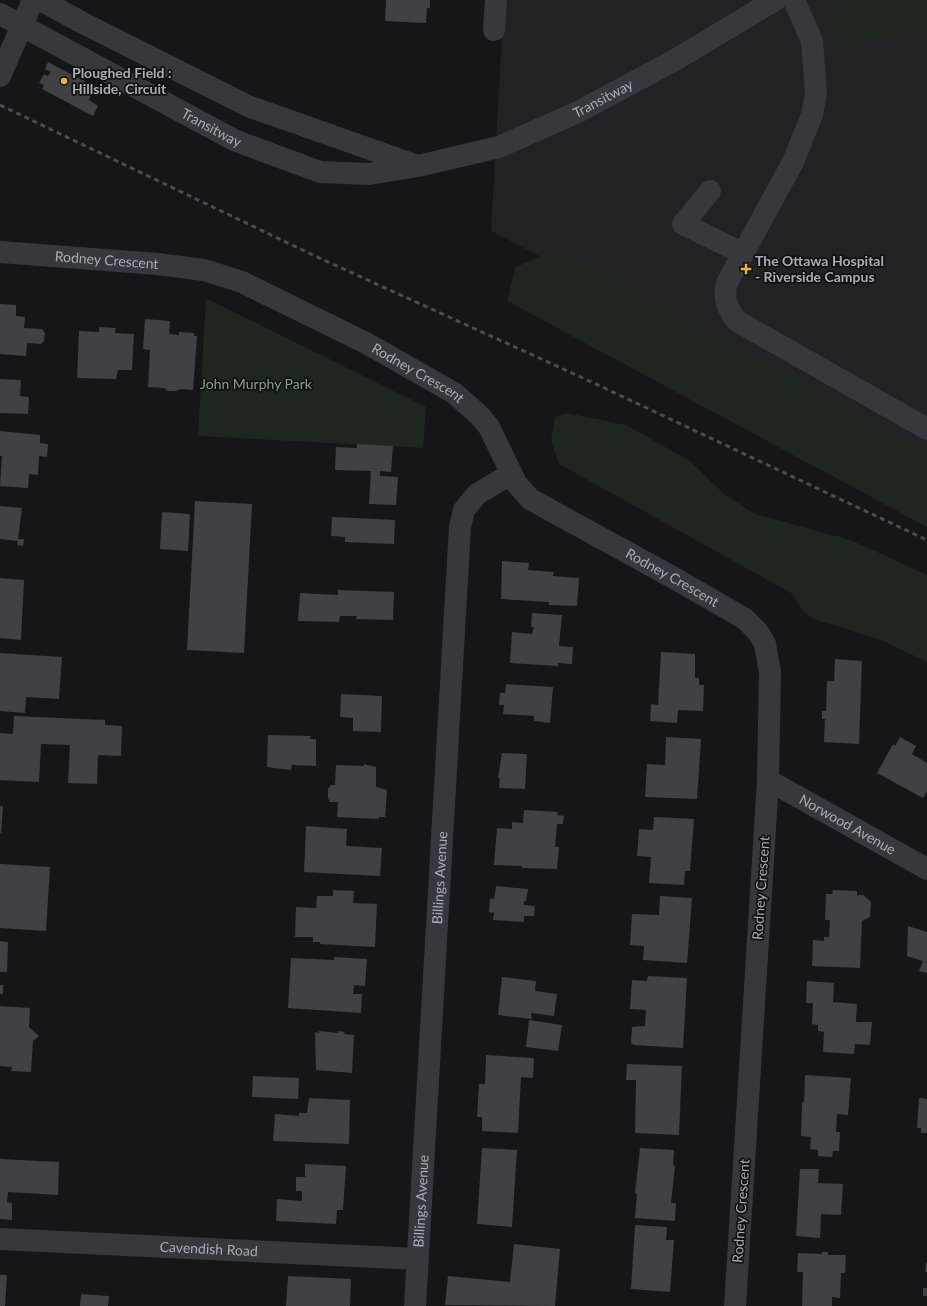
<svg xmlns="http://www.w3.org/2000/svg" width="927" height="1306" font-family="Lato,sans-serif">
<rect width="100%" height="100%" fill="#161618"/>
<!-- built -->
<polygon fill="#222225" points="504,0 927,0 927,463 640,308 491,231"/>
<!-- green -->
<g fill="#1e261f">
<polygon points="858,0 927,0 927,29 838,48 827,8"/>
<polygon points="556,248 927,452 927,527 507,301 515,268"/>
<polygon points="206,298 426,407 423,448 198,436"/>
<polygon points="567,413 626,425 690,461 724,494 755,514 851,540 927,575 927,662 884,641 814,619 804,612 791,593 559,464 551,440 555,417"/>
</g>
<!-- building -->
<g fill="#404145">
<polygon points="386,0 430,0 430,8 427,8 426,23 385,21"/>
<polygon points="48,62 86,82 84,87 93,91 89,100 98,106 93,116 42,89 44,85 39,83 44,74 48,76 51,72 45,69"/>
<polygon points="0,304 16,305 16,316 25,317 24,328 42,329 45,333 44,341 41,344 27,343 26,356 0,354"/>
<polygon points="145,319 170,321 169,334 179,335 179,332 194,333 194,336 197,336 193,390 181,389 176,391 168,391 164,388 148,387 150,350 143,349"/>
<polygon points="99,327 116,328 115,333 134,334 132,370 118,370 116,379 77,378 79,331 99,332"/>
<polygon points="0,379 21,380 20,396 29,397 28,414 0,413"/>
<polygon points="0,431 40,435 40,443 48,444 47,457 39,456 38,475 29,474 28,488 0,486 2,456 0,456"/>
<polygon points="357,444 393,446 391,472 380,471 380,476 398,477 396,505 369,504 371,471 335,470 336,447 357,448"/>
<polygon points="195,501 252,504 244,653 187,650"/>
<polygon points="0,506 22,508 18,539 24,539 23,546 17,545 18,541 0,539"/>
<polygon points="162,512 190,514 188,551 160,549"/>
<polygon points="332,517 395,520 394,544 345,542 345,537 331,536"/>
<polygon points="502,561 529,563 528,570 554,572 553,576 579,578 577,606 549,605 549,602 501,599"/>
<polygon points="0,578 24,580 21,640 0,638"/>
<polygon points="338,590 394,592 393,620 356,619 357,616 340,616 339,622 298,621 300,593 338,595"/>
<polygon points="532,613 562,615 559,646 573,647 572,664 558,663 558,666 510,663 512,632 532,634 534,627 531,627"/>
<polygon points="661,652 695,654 695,678 699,678 699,685 704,685 703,711 678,710 677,723 650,721 651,704 658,705"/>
<polygon points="0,653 62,657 59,699 26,697 25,713 0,711"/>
<polygon points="835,659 862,661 859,744 824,742 825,719 822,719 822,711 826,711 827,681 834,681"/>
<polygon points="506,684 553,687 550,723 534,721 534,716 503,714 504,705 499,705 500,693 505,693"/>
<polygon points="341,694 382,696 381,732 353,731 353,718 340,717"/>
<polygon points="14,716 105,720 105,725 122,726 121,756 98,755 97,784 68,783 70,745 41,744 39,782 0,780 0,733 13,734"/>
<polygon points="268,735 311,736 310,739 316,739 316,766 292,765 291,770 267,767"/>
<polygon points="666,737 701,739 697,799 645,797 647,764 665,765"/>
<polygon points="900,737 916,746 912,754 927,763 927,791 923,798 877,773 893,744 895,746"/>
<polygon points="502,753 527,754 525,789 499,788 500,778 498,778"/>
<polygon points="364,764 376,767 376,787 387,790 385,817 379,817 379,819 337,817 338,802 330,802 328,798 328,789 331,785 335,785 336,765 364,766"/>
<polygon points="0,806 3,806 1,833 0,833"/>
<polygon points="524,810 558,812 557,815 564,816 563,824 557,824 555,847 559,847 557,869 522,868 522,866 494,865 497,828 512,829 512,822 523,823"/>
<polygon points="654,817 694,819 690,871 685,871 684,885 649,883 651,857 637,856 639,829 653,830"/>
<polygon points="306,826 347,829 346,846 382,848 380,876 304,872"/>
<polygon points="0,864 50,867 46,931 0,928"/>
<polygon points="496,886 528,889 526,901 524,901 524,905 535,906 534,916 524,916 524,922 493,920 494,913 489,912 490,898 494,899"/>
<polygon points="333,890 354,891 353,903 377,904 375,947 320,944 320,942 313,942 313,937 295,937 296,907 316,908 317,896 333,896"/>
<polygon points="833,890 857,891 857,897 858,895 863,895 871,902 870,917 862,921 860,968 812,966 813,940 824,941 824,937 829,937 830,920 825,920 826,894 832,894"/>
<polygon points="660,896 692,898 687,963 643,960 644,946 630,945 632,914 659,915"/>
<polygon points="908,926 927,932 927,973 919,971 923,961 907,956"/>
<polygon points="0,941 8,942 7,972 0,972"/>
<polygon points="334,957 367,959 365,986 354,985 353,994 362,994 361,1013 288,1008 291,958 334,960"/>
<polygon points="648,976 687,978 683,1048 634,1045 631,1043 632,1027 645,1026 646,1010 630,1009 632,980 647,981"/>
<polygon points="502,977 536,981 535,991 557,994 554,1016 531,1013 532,1019 498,1015"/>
<polygon points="807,981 834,983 833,1002 857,1004 856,1022 872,1022 870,1045 855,1044 854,1054 823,1052 824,1032 818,1031 818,1025 812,1024 813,1003 806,1003"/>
<rect x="0" y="985" width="3" height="9"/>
<polygon points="0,1006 30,1008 29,1027 39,1036 33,1041 31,1072 11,1071 12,1067 0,1066"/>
<polygon points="529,1020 562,1025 558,1051 526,1047"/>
<polygon points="319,1031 338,1033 337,1031 345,1032 344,1034 354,1035 352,1073 316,1070 315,1032 319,1033"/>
<polygon points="486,1055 534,1058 533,1078 521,1077 518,1133 482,1131 482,1117 477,1117 479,1084 485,1084"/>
<polygon points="627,1064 682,1066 679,1135 635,1133 636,1080 626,1080"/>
<polygon points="805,1075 851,1078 848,1115 837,1114 836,1132 840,1132 839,1151 833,1151 832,1157 818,1156 818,1150 810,1149 811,1137 801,1136 802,1102 804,1102"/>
<polygon points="253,1076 299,1078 298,1099 252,1097"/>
<polygon points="309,1098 350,1100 349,1144 273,1141 275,1114 299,1116 299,1113 307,1113"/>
<polygon points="919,1098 927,1099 927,1133 921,1133 921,1128 917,1128"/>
<polygon points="482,1148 517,1150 512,1227 477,1224"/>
<polygon points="640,1148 674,1150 673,1165 675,1166 671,1203 676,1203 675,1221 635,1218 637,1194 635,1193"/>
<polygon points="0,1159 59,1162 58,1195 8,1192 7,1202 12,1203 12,1220 0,1219"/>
<polygon points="305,1164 346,1166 343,1210 337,1210 336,1224 276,1221 277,1199 302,1201 302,1191 296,1191 296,1177 305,1177"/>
<polygon points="800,1169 819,1169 818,1183 843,1184 841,1215 821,1214 820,1238 796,1236"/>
<polygon points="635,1225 667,1227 666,1240 674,1240 670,1292 631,1289"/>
<polygon points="514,1244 560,1249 555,1306 445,1305 448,1276 510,1282"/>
<polygon points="822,1252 828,1252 828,1255 846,1255 845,1273 841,1273 840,1298 832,1297 832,1306 802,1306 803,1272 797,1272 798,1253 822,1254"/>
<polygon points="926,1262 927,1262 927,1272 925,1272"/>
<polygon points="0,1275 7,1275 5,1306 0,1306"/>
<polygon points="288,1276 351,1279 350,1306 286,1306"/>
<rect x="923" y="1288" width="4" height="8"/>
<polygon points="81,1294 109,1296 108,1306 80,1306"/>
</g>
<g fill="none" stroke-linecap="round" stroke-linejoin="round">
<!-- minor -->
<g stroke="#37383d" stroke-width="22">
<polyline points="41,0 81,22 248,106 415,165"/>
<path d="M 794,0 L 812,41 L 816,93 L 812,115 L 793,162 L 727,283 C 722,298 728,310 737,321 L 927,429"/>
<path id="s1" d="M 0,14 L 234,140 L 320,172 L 369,174 L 418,166 L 499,147 L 578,112 L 675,60 L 775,0"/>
<polyline points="494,30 496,0"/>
<polyline points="0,76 33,0"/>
<polyline points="710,191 683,224 742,253"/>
<path id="s2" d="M 0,252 L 158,264 L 204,270 L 242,282 L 366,343 L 454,393 L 480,416 L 489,427 L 516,483 L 530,499 L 674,578 L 745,619 L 758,632 L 765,644 L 770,672 L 768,780 L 735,1306"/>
<path id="s3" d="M 768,780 L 927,869"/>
<path id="s4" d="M 0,1239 L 418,1259"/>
<path id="s5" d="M 415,1306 L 460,527 L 464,510 L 477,494 L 511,474"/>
</g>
<!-- rail -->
<polyline stroke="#4a4c52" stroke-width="3" stroke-dasharray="5 4" stroke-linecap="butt" points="0,105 315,256 583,378 927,540"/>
</g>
<!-- markers -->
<g fill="#f2b134" stroke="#111113" stroke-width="1.5">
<circle cx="64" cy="81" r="4"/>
<path d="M744 263h4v4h4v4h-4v4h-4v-4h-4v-4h4z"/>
</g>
<g text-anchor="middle" stroke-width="3.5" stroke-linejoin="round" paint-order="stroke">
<!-- poi labels -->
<g font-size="14" font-weight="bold" fill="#a8adb8" stroke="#111113" text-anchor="start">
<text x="72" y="78">Ploughed Field :<tspan x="72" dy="16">Hillside, Circuit</tspan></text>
<text x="755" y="266">The Ottawa Hospital<tspan x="755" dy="16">- Riverside Campus</tspan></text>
</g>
<!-- street labels -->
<g font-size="14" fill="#a8adb8" stroke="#111113">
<text dy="5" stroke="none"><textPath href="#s1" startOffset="654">Transitway</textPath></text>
<text dy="5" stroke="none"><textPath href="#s1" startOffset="240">Transitway</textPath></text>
<text dy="5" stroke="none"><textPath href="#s2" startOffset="107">Rodney Crescent</textPath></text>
<text dy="5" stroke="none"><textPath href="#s2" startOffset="443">Rodney Crescent</textPath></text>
<text dy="5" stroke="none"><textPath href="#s2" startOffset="779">Rodney Crescent</textPath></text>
<text dy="5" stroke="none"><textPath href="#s3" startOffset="91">Norwood Avenue</textPath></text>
<text dy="5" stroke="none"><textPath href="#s5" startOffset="429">Billings Avenue</textPath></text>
<text transform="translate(761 888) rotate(-86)" y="5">Rodney Crescent</text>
<text dy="5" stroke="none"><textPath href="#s5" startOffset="105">Billings Avenue</textPath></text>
<text transform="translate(741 1211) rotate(-86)" y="5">Rodney Crescent</text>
<text dy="5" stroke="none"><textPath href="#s4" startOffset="209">Cavendish Road</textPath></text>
</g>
<!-- park labels -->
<g font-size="14" fill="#7fa381" stroke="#111113">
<text x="256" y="389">John Murphy Park</text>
</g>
</g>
</svg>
